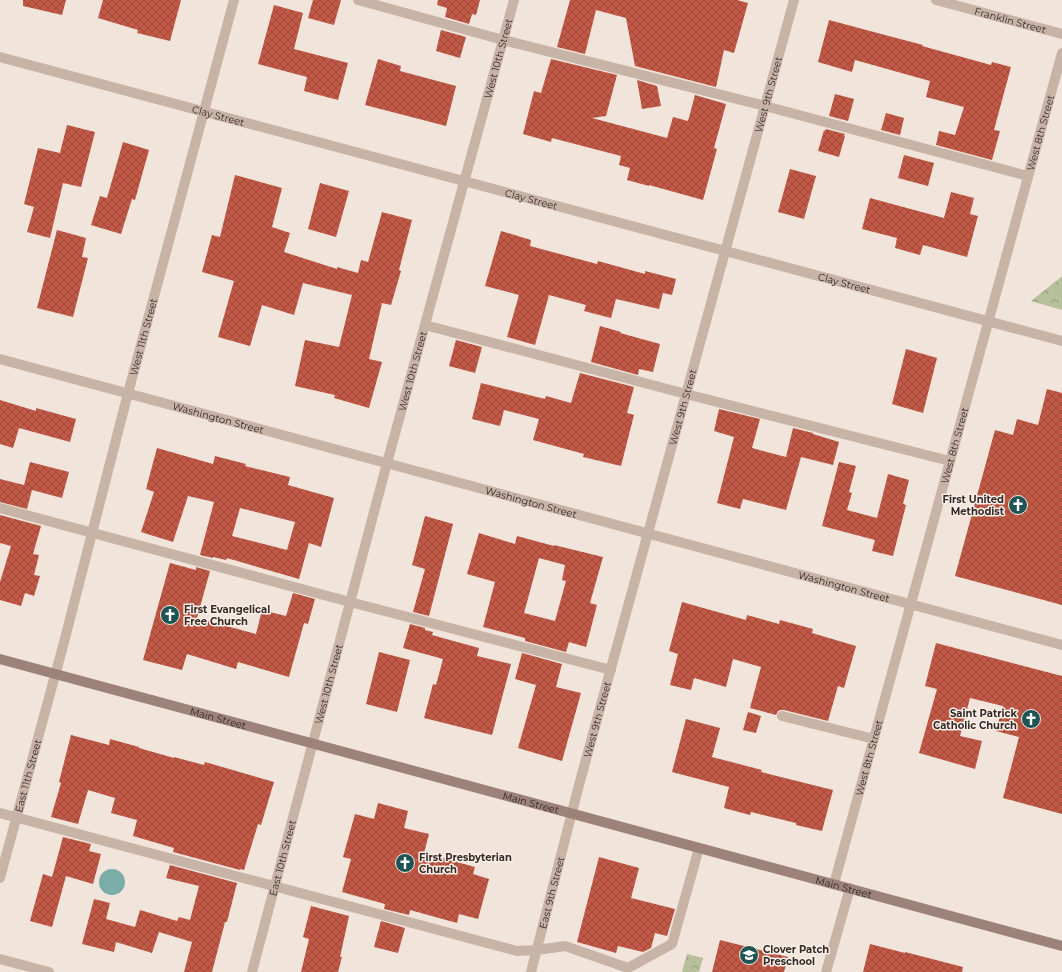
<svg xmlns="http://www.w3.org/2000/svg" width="1062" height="972" font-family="Montserrat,sans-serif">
<defs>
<pattern id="park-crowns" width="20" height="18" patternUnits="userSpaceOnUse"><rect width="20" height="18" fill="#b7bf9b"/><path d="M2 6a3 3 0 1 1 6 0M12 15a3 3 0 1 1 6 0" fill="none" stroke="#969b7e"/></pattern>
<pattern id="building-cross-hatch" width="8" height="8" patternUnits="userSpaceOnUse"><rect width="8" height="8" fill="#c25947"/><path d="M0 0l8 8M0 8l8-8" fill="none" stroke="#9e4a3b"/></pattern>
</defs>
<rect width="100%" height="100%" fill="#f1e4da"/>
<!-- park -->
<g fill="url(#park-crowns)">
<polygon points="1062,276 1062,310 1031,301 1060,278"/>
<polygon points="687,954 703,958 699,972 682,972"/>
</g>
<!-- water -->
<circle fill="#7aadaa" cx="112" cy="882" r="13"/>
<!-- building -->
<g fill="url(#building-cross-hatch)" fill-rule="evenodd">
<polygon points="23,0 66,0 62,15 23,6"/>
<polygon points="103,0 181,0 170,41 137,33 138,30 98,18"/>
<polygon points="313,0 341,0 334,25 308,18"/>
<polygon points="438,0 480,0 476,15 472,14 469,24 445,17 447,8 437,5"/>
<polygon points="570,0 737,0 748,3 734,53 724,50 716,87 635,66 626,18 596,10 585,54 557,47"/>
<polygon points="274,5 303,13 294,49 348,63 338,100 304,91 307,77 258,64"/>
<polygon points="829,20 885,35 923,45 922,46 991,65 992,62 1011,67 994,130 1000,131 992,160 936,145 939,131 955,135 964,107 926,97 930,81 855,60 852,72 818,62"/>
<polygon points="441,30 466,37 460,58 436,51"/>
<polygon points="378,59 401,66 400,71 456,86 446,126 365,105"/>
<polygon points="551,59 617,75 606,116 592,118 667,138 673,117 688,121 695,95 726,104 714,148 717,149 703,200 649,185 649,186 627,180 630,168 619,165 621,156 552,138 551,142 523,134 534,91 541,93"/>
<polygon points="637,80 657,86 661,106 642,109"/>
<polygon points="835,94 854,99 848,121 829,116"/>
<polygon points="886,113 904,118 900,135 881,130"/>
<polygon points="67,125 95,132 81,187 63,183 50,238 27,232 34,207 24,204 38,148 60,153"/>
<polygon points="826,129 845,134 844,136 845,136 839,157 818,151 824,130 825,131"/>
<polygon points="123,142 149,150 135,200 132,199 121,234 91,225 100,196 107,198"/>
<polygon points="904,155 934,163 928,186 898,178"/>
<polygon points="790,169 816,176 804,219 778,212"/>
<polygon points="235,175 282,188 272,227 290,233 284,252 337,269 337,267 358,273 361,260 368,262 382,212 412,220 399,270 401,271 391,305 382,303 369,359 382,362 369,408 334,398 335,395 295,386 305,340 339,347 352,295 303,283 294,315 262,305 250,346 218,337 234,281 202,272 212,235 220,237"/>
<polygon points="320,183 349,191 336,237 308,229"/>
<polygon points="951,192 974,198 970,214 978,216 967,257 923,245 920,255 895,248 897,238 862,229 870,198 944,218"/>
<polygon points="57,230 86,238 82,257 88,258 73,317 37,308"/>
<polygon points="501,231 531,240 530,246 597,264 598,261 645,274 645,271 676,279 672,295 663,293 659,309 616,299 611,318 584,311 586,305 549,295 535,345 507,337 519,295 485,286"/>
<polygon points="600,326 621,332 620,333 660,344 653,372 639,369 638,375 591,362"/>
<polygon points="456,340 482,347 475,373 449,366"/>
<polygon points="906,349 937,358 923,413 892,404"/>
<polygon points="580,373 634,387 627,413 634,415 621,466 583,457 584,454 533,440 539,419 504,410 500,426 472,419 481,383 545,399 546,396 571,403"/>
<polygon points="1047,389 1062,393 1062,605 955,576 995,430 1013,435 1017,419 1038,425"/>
<polygon points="0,400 36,411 36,408 76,419 70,442 19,428 13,448 0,444"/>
<polygon points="719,409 760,419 752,448 786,457 793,428 813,433 813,434 839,442 833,465 801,457 786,510 743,499 740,509 717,503 734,437 714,431"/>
<path d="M 157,448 L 213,464 L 215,456 L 246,464 L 245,466 L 290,477 L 288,485 L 334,498 L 321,547 L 309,543 L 299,579 L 227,558 L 226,560 L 213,557 L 213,558 L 200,555 L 214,502 L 188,496 L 173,542 L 141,532 L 154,492 L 146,489 ZM 240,508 L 295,522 L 287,550 L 232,536 Z"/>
<polygon points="30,462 69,472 62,498 32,490 27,509 0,502 0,479 24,485"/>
<polygon points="839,462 856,466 849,492 852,493 847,510 877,518 888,474 909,480 903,504 906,505 893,556 872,551 875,540 822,526"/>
<polygon points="0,515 41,526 33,554 39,555 34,575 40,576 34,596 25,593 21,606 0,600 0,582 11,546 0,543"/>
<polygon points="425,516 453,524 429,616 413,612 425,569 412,565"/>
<path d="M 479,533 L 515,544 L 517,536 L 554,546 L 554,545 L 603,557 L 590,603 L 597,605 L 586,647 L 569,642 L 566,652 L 525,641 L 525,638 L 483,627 L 495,582 L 467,574 ZM 539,558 L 565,565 L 562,580 L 566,581 L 555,621 L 524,613 Z"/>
<polygon points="170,563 196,570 196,567 210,571 197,618 256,634 262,610 286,616 293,593 315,599 308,624 304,623 289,677 238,662 236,669 187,654 182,670 143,660"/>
<polygon points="682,602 746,620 747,615 779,624 780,620 813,629 812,633 856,646 844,688 838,686 828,721 784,710 781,710 778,711 776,715 750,708 761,667 733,659 726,687 694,678 691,690 670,685 678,654 669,651"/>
<polygon points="410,624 425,628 425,630 433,632 432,635 479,648 477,656 511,664 492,735 424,718 433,684 436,685 443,659 403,648"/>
<polygon points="936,643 1062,676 1062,814 1003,798 1019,737 996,731 1003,706 970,698 960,736 982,741 975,769 919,753 937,689 925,686"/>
<polygon points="379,652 410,660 397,712 366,704"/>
<polygon points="522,653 562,664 556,687 581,693 562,761 518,748 536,685 515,679"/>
<polygon points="748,712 761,716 756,733 743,730"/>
<polygon points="686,719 720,728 712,757 762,770 761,772 833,790 822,831 796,825 796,823 751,812 750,815 724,808 729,787 672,772"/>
<polygon points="71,735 109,745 110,739 139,747 139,748 174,758 174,757 204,765 205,762 274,782 261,825 258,824 244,870 240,869 240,870 173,852 174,848 133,836 137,820 111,813 115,798 88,790 78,824 51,817 61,783 59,782"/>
<polygon points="378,803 408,811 404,828 429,834 424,853 475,867 473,874 489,879 478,919 459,914 457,923 410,910 409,915 384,909 385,904 342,892 351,859 343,857 355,814 374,819"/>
<polygon points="63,837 91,844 89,851 101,854 93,884 66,876 52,927 30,921 43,874 52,877"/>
<polygon points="599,857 639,868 631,898 675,909 667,936 655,933 651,948 643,952 618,946 616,953 577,942"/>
<polygon points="170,865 237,883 227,922 225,922 212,972 184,972 192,942 159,932 152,953 116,942 114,952 82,944 94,899 110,903 106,919 135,927 140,910 177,921 179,917 190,920 199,886 166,878"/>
<polygon points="311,906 349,916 340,957 342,957 338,972 301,972 309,939 303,937"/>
<polygon points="381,921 405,928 398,953 374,947"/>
<polygon points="720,940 788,957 784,972 712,972"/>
<polygon points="870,944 905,953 905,952 963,967 962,972 863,972"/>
</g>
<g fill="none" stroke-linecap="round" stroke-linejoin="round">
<!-- lane -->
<g stroke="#c8b3a7" stroke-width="10">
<polyline points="358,0 503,40 765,106 1028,176"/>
<polyline points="425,325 686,394 950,461"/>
<polyline points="0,508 350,602 611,670"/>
<polyline points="782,716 874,739"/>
<polyline points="0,813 517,951 537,950 565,946 628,968 672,944 699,848"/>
</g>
<!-- street -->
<g stroke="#c8b3a7" stroke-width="10">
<path id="s1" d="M 936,0 L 1062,34"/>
<path id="s2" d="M 0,57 L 1062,341"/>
<path id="s3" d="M 0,359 L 1062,645"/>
<path id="s4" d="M 0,878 L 63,646 L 128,393 L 234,0"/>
<path id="s5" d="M 834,884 L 1062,53"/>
<polyline points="0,959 49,972"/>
<path id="s6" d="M 252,972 L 387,463 L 514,0"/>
<path id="s7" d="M 531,972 L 579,785 L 794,0"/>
<polyline points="826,972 850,888"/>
</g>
<!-- secondary -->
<path stroke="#9c8278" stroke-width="10" id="s8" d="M 0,659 L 1062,946"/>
</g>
<!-- icons -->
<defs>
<g id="church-disc" transform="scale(1)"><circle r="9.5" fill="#1e5554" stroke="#f9efe7"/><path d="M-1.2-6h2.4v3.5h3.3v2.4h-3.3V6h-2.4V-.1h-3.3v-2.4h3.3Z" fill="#fff"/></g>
<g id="school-disc" transform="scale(1)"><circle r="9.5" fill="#1e5554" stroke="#f9efe7"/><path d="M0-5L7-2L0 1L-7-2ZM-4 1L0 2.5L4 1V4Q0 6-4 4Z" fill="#fff"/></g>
</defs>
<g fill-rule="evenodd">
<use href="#church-disc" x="1018" y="505"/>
<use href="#church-disc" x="170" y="615"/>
<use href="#church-disc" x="1031" y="719"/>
<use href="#church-disc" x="405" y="863"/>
<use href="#school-disc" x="749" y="955"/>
</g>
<g text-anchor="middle" stroke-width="3" stroke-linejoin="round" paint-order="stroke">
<!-- street labels -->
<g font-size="10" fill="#352a27" stroke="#f9efe7">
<text dy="4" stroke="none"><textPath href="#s1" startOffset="77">Franklin Street</textPath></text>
<text dy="4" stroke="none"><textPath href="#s6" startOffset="946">West 10th Street</textPath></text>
<text dy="4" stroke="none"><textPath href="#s7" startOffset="909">West 9th Street</textPath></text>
<text dy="4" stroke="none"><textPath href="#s2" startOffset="226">Clay Street</textPath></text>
<text dy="4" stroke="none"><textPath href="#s5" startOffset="779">West 8th Street</textPath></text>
<text dy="4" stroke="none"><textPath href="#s2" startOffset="550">Clay Street</textPath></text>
<text dy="4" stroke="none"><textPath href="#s2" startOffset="874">Clay Street</textPath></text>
<text dy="4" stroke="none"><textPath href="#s4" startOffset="560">West 11th Street</textPath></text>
<text dy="4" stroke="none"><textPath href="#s6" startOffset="622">West 10th Street</textPath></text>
<text dy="4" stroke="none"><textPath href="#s7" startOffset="585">West 9th Street</textPath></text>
<text dy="4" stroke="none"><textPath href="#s3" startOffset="226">Washington Street</textPath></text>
<text dy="4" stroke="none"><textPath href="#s5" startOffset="455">West 8th Street</textPath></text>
<text dy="4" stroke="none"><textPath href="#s3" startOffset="550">Washington Street</textPath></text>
<text dy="4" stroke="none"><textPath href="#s3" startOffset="874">Washington Street</textPath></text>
<text dy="4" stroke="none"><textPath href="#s6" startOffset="298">West 10th Street</textPath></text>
<text dy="4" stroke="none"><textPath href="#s8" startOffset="226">Main Street</textPath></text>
<text dy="4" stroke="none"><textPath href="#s7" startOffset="261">West 9th Street</textPath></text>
<text dy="4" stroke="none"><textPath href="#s5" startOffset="131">West 8th Street</textPath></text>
<text dy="4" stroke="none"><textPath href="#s4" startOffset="106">East 11th Street</textPath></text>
<text dy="4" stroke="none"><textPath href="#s8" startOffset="550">Main Street</textPath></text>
<text dy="4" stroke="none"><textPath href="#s6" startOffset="118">East 10th Street</textPath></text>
<text dy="4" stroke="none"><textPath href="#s8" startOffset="874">Main Street</textPath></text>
<text dy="4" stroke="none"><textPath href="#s7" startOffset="82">East 9th Street</textPath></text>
</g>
<!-- poi labels -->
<g font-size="10" font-weight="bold" fill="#352a27" stroke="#f9efe7" text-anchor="start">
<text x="1004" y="503" text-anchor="end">First United<tspan x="1004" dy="12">Methodist</tspan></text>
<text x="184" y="613">First Evangelical<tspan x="184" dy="12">Free Church</tspan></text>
<text x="1017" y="717" text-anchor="end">Saint Patrick<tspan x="1017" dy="12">Catholic Church</tspan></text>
<text x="419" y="861">First Presbyterian<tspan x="419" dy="12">Church</tspan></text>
<text x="763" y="953">Clover Patch<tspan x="763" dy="12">Preschool</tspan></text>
</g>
</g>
</svg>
